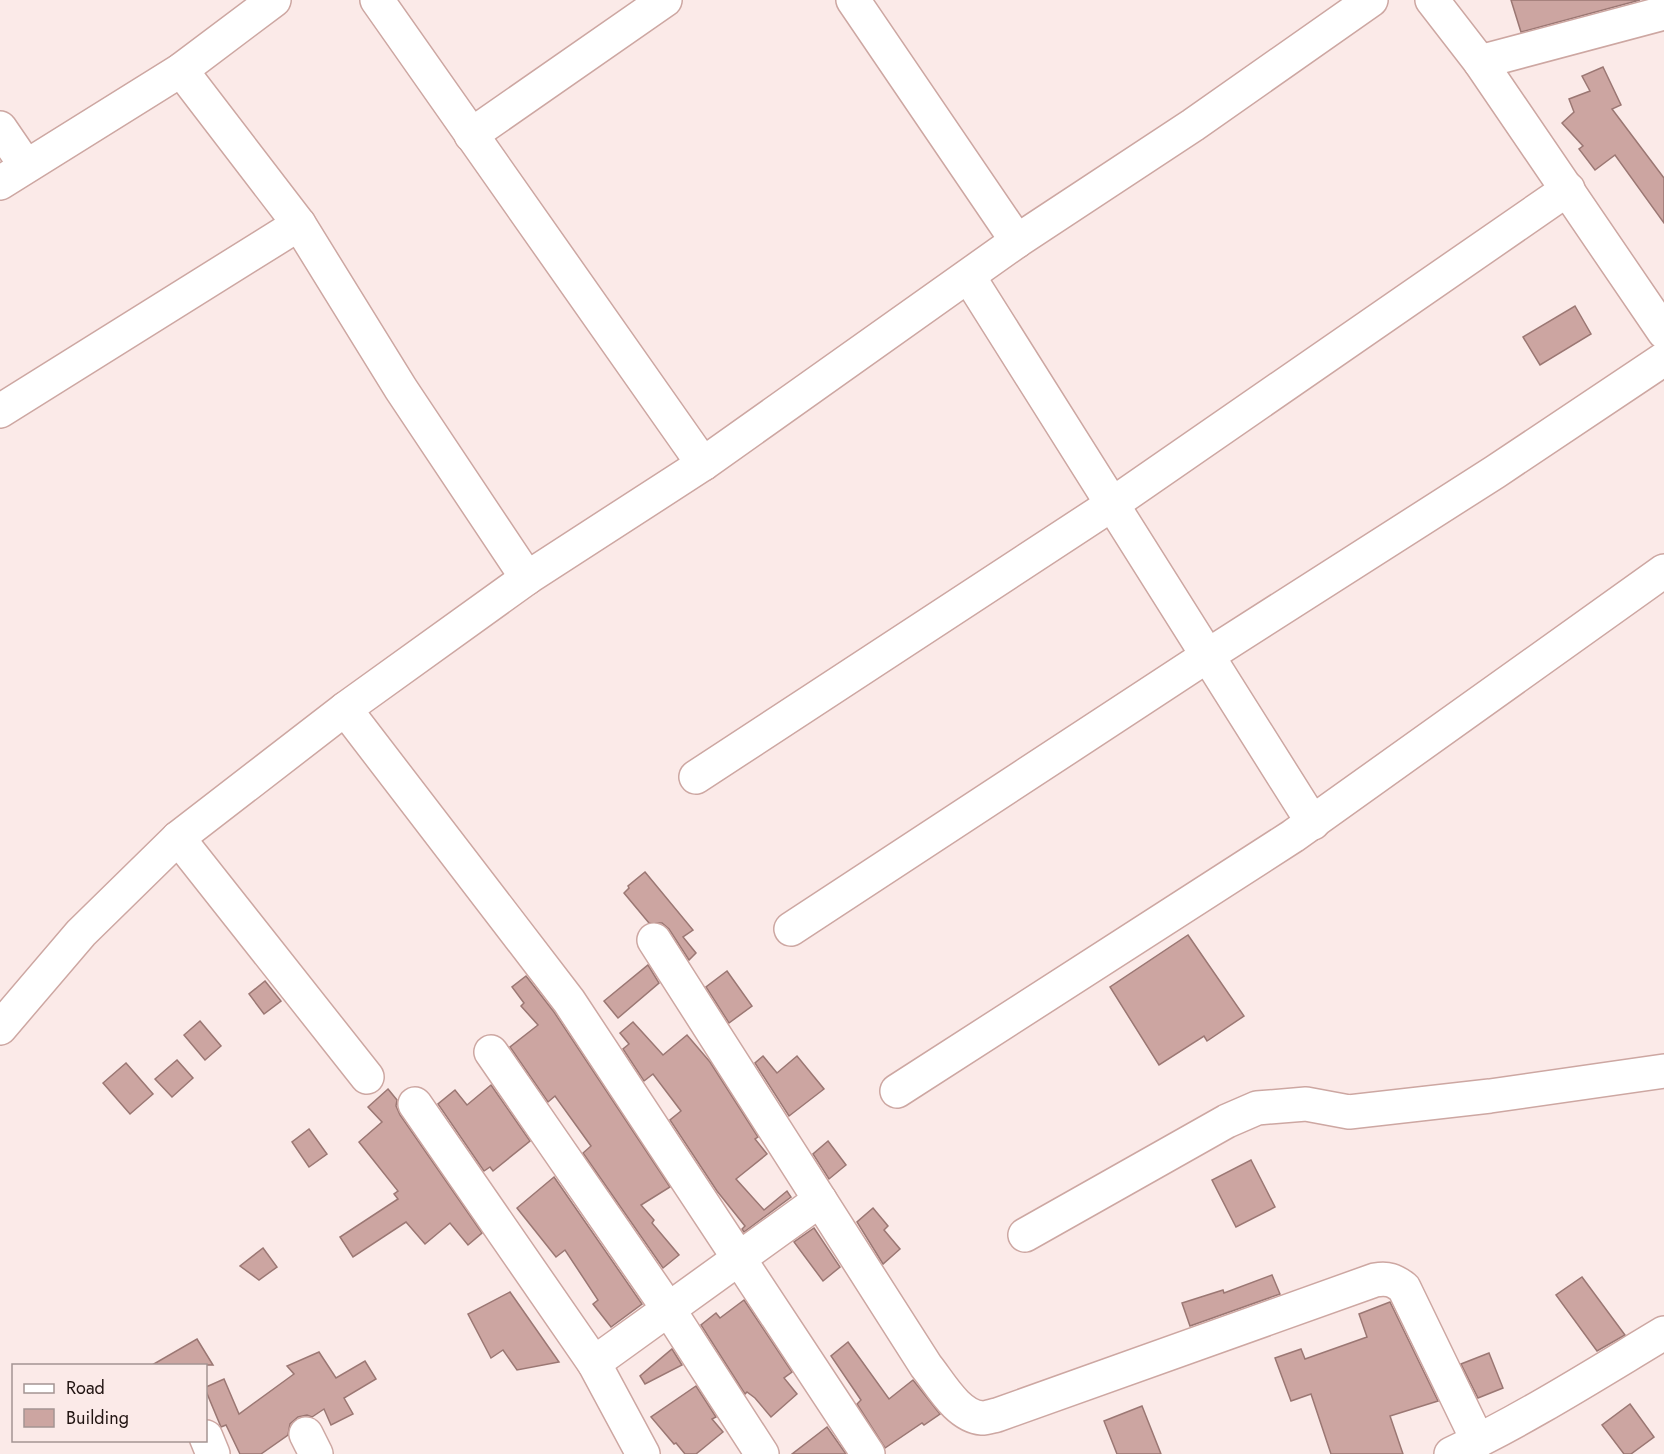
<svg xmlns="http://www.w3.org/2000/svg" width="1664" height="1454" font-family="Jost,sans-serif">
<rect width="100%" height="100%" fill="#fbeae8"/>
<!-- building -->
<g fill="#cca5a1" stroke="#9b7773" stroke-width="1.5">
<polygon points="1511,0 1640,0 1521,32"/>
<polygon points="1603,67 1621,105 1612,109 1664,178 1664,223 1615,155 1595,170 1579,149 1583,146 1562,123 1574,112 1569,99 1590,91 1582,76"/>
<polygon points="1575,306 1591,334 1540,365 1523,337"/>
<polygon points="645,872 693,930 683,937 696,953 689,960 669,929 662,923 649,923 624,893 629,888 628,886"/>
<polygon points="1188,935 1244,1016 1207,1041 1204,1036 1159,1065 1110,987"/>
<polygon points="648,965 659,983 618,1018 604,1001"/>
<polygon points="727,971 752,1006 729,1023 706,987"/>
<polygon points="526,976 554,1012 670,1187 641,1205 654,1220 652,1223 679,1255 663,1268 583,1153 591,1146 555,1096 548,1102 510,1047 538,1025 521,1006 524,1003 512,987"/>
<polygon points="265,981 281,1001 264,1014 249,994"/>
<polygon points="200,1021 221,1046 205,1060 184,1035"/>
<polygon points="633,1022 663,1055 687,1035 710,1062 758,1137 755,1139 767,1154 736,1179 764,1210 787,1191 791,1197 744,1232 742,1229 745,1226 717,1191 670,1120 681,1111 653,1074 644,1081 623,1049 629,1044 620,1033"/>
<polygon points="763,1056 777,1073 797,1056 824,1089 789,1116 755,1063"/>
<polygon points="177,1060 193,1078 172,1097 155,1079"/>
<polygon points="126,1063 153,1094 130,1114 103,1083"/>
<polygon points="491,1085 530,1141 493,1171 490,1167 484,1171 438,1104 455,1090 467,1105"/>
<polygon points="388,1089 397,1100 396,1106 400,1115 482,1233 468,1245 450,1223 425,1244 406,1222 353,1257 340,1237 398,1199 394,1194 398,1191 359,1142 382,1122 368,1107"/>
<polygon points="309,1129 327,1154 309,1167 292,1142"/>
<polygon points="828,1141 846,1165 829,1179 813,1154"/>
<polygon points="1251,1160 1275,1207 1236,1227 1212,1180"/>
<polygon points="554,1177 642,1304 611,1327 593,1304 598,1300 565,1250 556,1257 517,1208"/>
<polygon points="873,1208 888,1226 884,1230 900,1249 883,1264 857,1222"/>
<polygon points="814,1228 840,1267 823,1281 794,1242"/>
<polygon points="263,1248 277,1267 259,1280 240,1266"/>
<polygon points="1272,1275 1280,1294 1190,1326 1182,1303 1223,1290 1224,1293"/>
<polygon points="1582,1277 1625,1335 1597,1351 1556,1295"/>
<polygon points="510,1292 559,1362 517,1370 503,1350 491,1358 468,1314"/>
<polygon points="744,1300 792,1372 784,1378 797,1394 771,1417 755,1398 747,1392 745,1394 701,1325 716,1313 720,1318"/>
<polygon points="1390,1302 1438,1401 1390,1416 1403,1454 1331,1454 1311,1394 1291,1401 1275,1358 1301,1349 1305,1359 1367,1337 1359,1314"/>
<polygon points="197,1339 213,1365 152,1365"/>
<polygon points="848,1342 889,1399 913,1380 940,1414 924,1425 922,1423 885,1448 857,1404 861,1400 831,1356"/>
<polygon points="672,1349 682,1365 645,1384 640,1376"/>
<polygon points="319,1352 336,1378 365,1361 376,1379 344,1398 353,1414 331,1425 324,1409 312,1417 307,1415 298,1417 290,1424 288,1435 261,1454 240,1454 226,1425 221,1427 206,1391 206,1387 224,1379 239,1414 294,1374 287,1366"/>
<polygon points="1489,1353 1503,1388 1478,1398 1461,1364"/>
<polygon points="696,1386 716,1417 712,1419 723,1432 696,1454 685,1454 676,1443 674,1444 651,1417"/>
<polygon points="1630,1404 1654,1437 1631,1454 1624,1454 1602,1425"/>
<polygon points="1142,1406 1161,1454 1117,1454 1104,1421"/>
<polygon points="827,1427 846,1454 792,1454"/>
</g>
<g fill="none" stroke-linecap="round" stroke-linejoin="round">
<!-- minor casing -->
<g stroke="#cda7a2" stroke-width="36">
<g id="minor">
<polyline points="377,0 703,464"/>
<polyline points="853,0 1017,241"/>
<polyline points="1432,0 1480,62 1664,332"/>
<polyline points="1480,62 1664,13"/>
<polyline points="181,70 299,224 401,389 527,578"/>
<polyline points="0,128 26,166"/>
<polyline points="471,135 665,0"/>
<polyline points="0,183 181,70 274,0"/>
<polyline points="969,277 1313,823"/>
<polyline points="0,411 299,224"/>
<polyline points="345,709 569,1001 868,1454"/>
<polyline points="696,777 1111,505 1568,189"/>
<polyline points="178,838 367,1077"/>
<polyline points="791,929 1207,656 1495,472 1664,359"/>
<path d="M 654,940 L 926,1366 C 940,1383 957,1416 982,1418 C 986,1418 992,1416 997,1415 L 1375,1280 C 1388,1278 1394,1280 1404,1288 L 1478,1441"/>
<polyline points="0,1028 81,933 178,838 345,709 527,578 703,464 1017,241 1193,125 1371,0"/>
<polyline points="491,1052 669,1310 762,1454"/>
<polyline points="897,1091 1293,836 1664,571"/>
<polyline points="415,1104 594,1363 643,1454"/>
<polyline points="1025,1235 1227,1121 1257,1108 1306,1104 1349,1112 1490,1096 1664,1071"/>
<polyline points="594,1363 820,1200"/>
<polyline points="306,1434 316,1454"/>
<polyline points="206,1437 213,1454"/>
<path d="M 1451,1454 C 1525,1419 1594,1375 1664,1333"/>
</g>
</g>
<!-- minor -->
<use href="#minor" stroke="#fff" stroke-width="33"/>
</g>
<!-- legend -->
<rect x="12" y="1364" width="195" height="78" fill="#fbeae8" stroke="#a49492" stroke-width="1.5"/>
<rect x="24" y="1384" width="30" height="9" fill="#ffffff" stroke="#a49492" stroke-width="1.5"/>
<text x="66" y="1394" font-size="18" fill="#211412">Road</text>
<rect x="24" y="1409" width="30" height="18" fill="#cca5a1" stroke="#a49492" stroke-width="1.5"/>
<text x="66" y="1424" font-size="18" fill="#211412">Building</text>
</svg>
